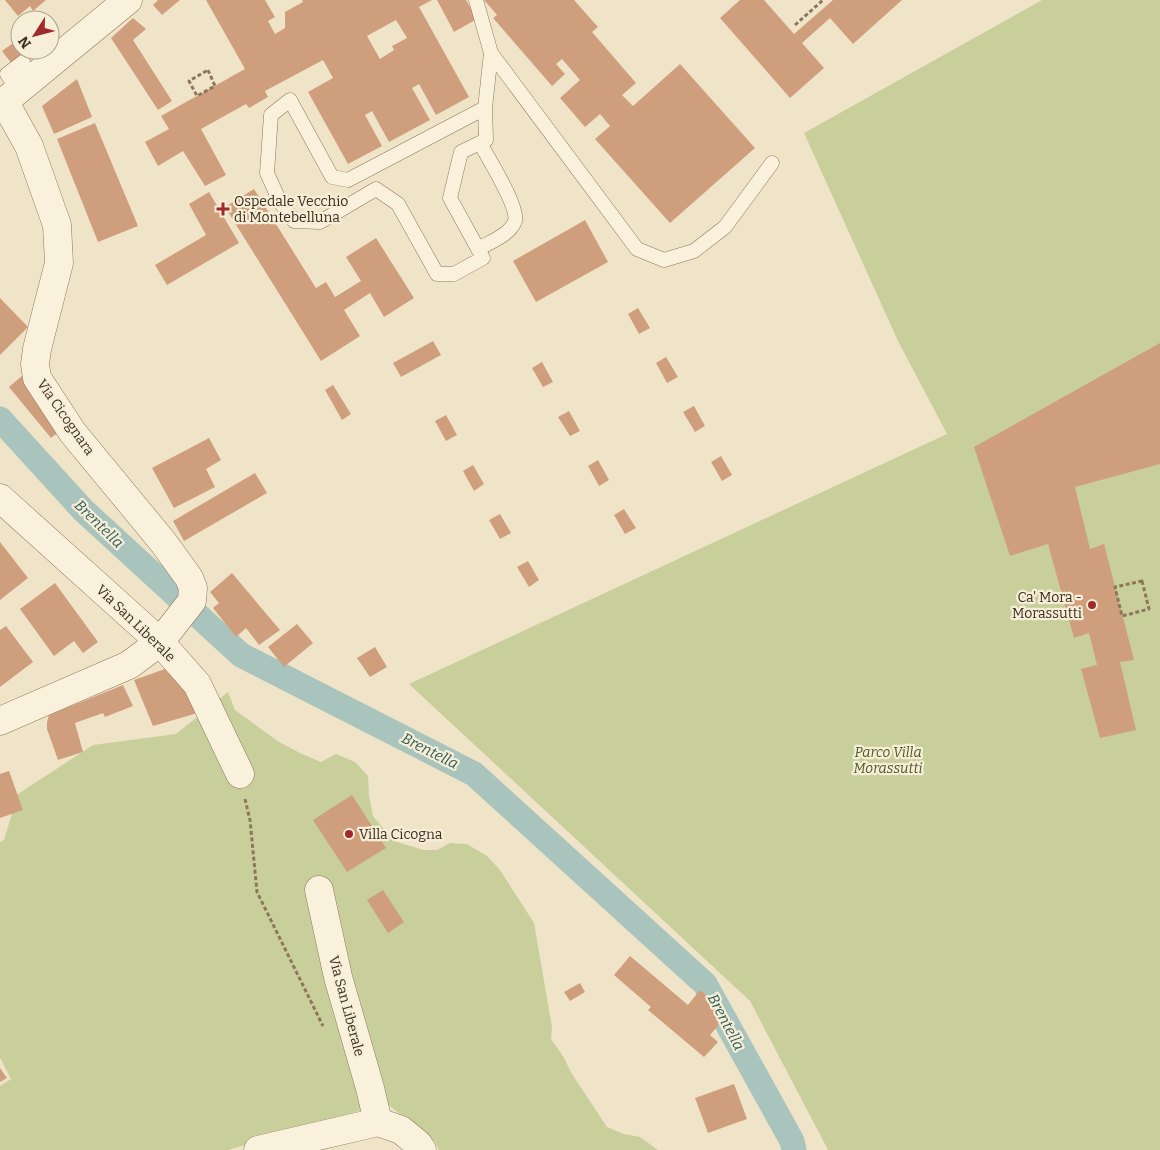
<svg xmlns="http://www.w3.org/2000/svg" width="1160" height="1150" font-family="Bitter,serif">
<rect width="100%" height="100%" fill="#f0e4c8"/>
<!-- green -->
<g fill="#c9cf9b">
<polygon points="1042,0 1160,0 1160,1150 828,1150 750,1001 409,684 947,434 898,341 804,133"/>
<polygon points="228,692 235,710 279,742 300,753 321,762 336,754 355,762 368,776 369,796 373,816 394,841 423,850 437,850 450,843 467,844 487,856 500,870 534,923 552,1027 551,1039 563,1056 572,1074 607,1127 624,1134 640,1137 658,1150 439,1150 435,1142 386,1103 228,1150 0,1150 0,1086 11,1079 0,1058 0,842 4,840 18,794 93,745 176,734"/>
</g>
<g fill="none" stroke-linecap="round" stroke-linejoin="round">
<!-- canal -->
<polyline stroke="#a9c4bc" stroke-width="25" points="0,419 83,510 241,655 474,774 705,984 792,1141 794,1150"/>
</g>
<!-- building -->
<g fill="#cf9f7d" fill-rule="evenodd">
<polygon points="5,0 46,0 33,11 30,6 18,16"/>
<polygon points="158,0 180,0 162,15 153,5"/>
<path d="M 206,0 L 265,0 L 275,17 L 268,21 L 275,34 L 285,28 L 285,12 L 303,2 L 302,0 L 432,0 L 419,7 L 469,97 L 436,115 L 419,84 L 412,88 L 430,120 L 389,142 L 372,111 L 365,115 L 382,146 L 348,164 L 308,92 L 333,78 L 323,60 L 265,91 L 268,97 L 249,108 L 246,104 L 201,129 L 226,175 L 205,186 L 183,151 L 158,166 L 145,142 L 169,129 L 161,116 L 245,69 ZM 396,20 L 407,38 L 392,46 L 394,50 L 380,59 L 367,36 Z"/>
<polygon points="437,0 466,0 477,19 454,32"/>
<polygon points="484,0 574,0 598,27 592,32 636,83 622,95 633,106 680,64 755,148 670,223 595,139 610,126 600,114 585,127 560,98 580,80 562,59 556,64 565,74 552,86 493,18 497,15"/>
<polygon points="740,0 764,0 794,34 833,0 902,0 853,44 830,18 802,43 824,68 790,98 720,18"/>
<polygon points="133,18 146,29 133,40 172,101 158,110 111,38"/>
<polygon points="16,41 20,46 20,50 23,50 26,53 12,64 2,51"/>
<polygon points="77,79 92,117 54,134 42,106"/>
<polygon points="95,123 138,226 98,242 57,139"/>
<polygon points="254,189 316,288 326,282 335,297 361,281 346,257 376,238 414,298 384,317 370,293 344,310 360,336 321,361 225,207"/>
<polygon points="209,192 239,243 167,285 155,265 206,235 189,204"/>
<polygon points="585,220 608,262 536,302 513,261"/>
<polygon points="0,298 28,327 0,355"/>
<polygon points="638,308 650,328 639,334 628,314"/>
<polygon points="433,341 441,355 401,377 393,363"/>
<polygon points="1160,343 1160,464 1075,487 1090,549 1104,544 1134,660 1120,662 1136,730 1100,738 1081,669 1097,665 1089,633 1074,638 1048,544 1010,556 974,447"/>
<polygon points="666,357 678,377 667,383 656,363"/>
<polygon points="542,362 553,382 543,387 532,368"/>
<polygon points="23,375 65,427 51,438 9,387"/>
<polygon points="333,385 351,414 342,420 325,390"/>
<polygon points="694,406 705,426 695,432 683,412"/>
<polygon points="569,411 580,431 570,436 558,417"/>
<polygon points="446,415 457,435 446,441 435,421"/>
<polygon points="209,438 221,460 206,469 215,487 174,508 152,468"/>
<polygon points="721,456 732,475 722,481 711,462"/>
<polygon points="598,460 609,480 599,486 588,466"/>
<polygon points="473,465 484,484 474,491 463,471"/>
<polygon points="255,473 267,493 184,541 173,521"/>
<polygon points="624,509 636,528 625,534 614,515"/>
<polygon points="500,514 511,533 500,539 489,520"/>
<polygon points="0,542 28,578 0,600"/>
<polygon points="528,561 539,580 529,587 517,567"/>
<polygon points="232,573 280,630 259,645 246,628 236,637 213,608 219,603 210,592"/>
<polygon points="55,583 98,642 83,653 74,641 54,656 20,609"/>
<polygon points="297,624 313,643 284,667 268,647"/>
<polygon points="6,626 33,662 0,687 0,630"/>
<polygon points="375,647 387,667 370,677 357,658"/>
<polygon points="176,665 208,710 153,726 134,680"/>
<polygon points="123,685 133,706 105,717 103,713 75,723 83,752 58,760 47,729 47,722 49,715"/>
<polygon points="9,771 23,810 0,818 0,774"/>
<polygon points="352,795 386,848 347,872 313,820"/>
<polygon points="383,890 404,922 388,933 367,900"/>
<polygon points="630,956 688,1005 700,990 728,1014 710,1035 718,1042 704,1057 648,1010 651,1007 614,975"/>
<polygon points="580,983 585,992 570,1001 564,992"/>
<polygon points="0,1068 7,1078 0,1082"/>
<polygon points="734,1084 747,1119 708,1133 695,1098"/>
</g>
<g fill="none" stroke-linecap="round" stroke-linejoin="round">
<!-- service casing -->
<g stroke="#8d765c" stroke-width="15">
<g id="service">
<polyline points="476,0 491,53 637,249 664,260 694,251 725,227 772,163"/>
<polyline points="18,90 7,74 23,62"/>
<polyline points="485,108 486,140 461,152 450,198 483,258 454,274 437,274 398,204 376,189 320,222 294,221 280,202 267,173 271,115 290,100 332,177 348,180 485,108 491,53"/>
<path d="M 478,249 C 490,242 510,235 515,221 C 519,207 488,158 480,143"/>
</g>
</g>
<!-- minor casing -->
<g stroke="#8d765c" stroke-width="29">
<g id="minor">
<polyline points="0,498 160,642 197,684 240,774"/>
<polyline points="0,721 129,665 160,642 192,601 193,588 189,578 163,542 73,433 37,378 35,364 37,349 59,263 57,225 29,146 4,101"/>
<polyline points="319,890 338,977 370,1088 378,1122"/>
<polyline points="258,1150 378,1122 401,1130 418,1144 422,1150"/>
</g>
</g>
<!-- tertiary casing -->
<g stroke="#8d765c" stroke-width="29">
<polyline id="tertiary" points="0,105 128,0"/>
</g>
<!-- path -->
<g stroke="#8d765c" stroke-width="3" stroke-dasharray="4 2.5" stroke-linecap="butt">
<polyline points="795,25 823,0"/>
<polygon points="208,70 215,86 197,96 189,81"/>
<polygon points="1142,581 1149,609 1122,616 1115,587"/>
<polyline points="245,799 250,820 257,892 323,1026"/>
</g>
<!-- service -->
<use href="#service" stroke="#faf1dc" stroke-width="14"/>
<!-- minor -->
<use href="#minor" stroke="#faf1dc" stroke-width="28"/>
<!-- tertiary -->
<use href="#tertiary" stroke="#faf1dc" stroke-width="28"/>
</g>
<!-- markers -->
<g fill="#9e2a2b" stroke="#f7eed8" stroke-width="2">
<path d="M220.5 201.5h5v5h5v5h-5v5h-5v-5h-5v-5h5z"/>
<circle cx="1092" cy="605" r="5"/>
<circle cx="349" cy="834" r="5"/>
</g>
<g text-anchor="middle" stroke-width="4.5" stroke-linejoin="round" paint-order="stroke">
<!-- poi labels -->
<g font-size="14" fill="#3d2e20" stroke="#f7eed8" text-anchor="start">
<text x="234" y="206">Ospedale Vecchio<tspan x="234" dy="16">di Montebelluna</tspan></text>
<text x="1082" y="602" text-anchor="end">Ca' Mora -<tspan x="1082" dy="16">Morassutti</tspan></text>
<text x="359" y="839">Villa Cicogna</text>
</g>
<!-- street labels -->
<g font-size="14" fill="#3d2e20" stroke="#f7eed8">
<text transform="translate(66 417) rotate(55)" y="5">Via Cicognara</text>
<text transform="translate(136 623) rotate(44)" y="5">Via San Liberale</text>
<text transform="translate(347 1006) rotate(75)" y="5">Via San Liberale</text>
</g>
<!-- park labels -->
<g font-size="14" font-style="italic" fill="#4d5a26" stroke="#f7eed8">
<text x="888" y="757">Parco Villa<tspan x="888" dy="16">Morassutti</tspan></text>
</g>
<!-- water labels -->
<g font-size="15" font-style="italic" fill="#2f5d5a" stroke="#f7eed8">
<text transform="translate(99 524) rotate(44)" y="5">Brentella</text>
<text transform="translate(430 751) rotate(27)" y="5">Brentella</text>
<text transform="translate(726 1022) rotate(62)" y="5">Brentella</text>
</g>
</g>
<!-- north arrow -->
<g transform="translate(35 35) rotate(234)"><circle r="24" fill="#f7eed8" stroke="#ada18e"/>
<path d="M0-4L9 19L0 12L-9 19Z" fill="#9e2a2b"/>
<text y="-8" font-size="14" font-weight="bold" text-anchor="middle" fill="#3d2e20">N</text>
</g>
</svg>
